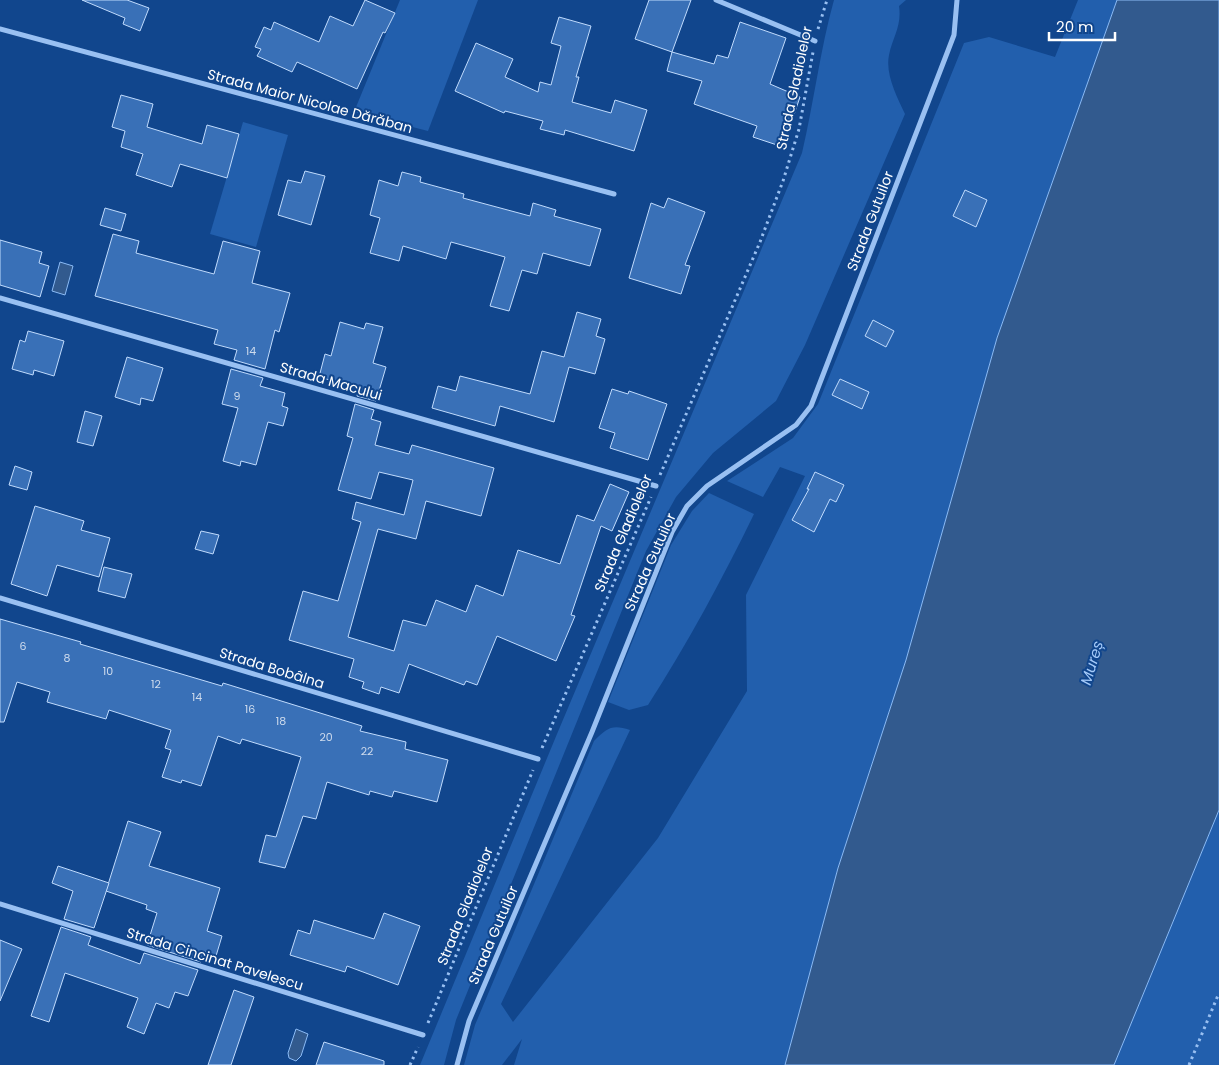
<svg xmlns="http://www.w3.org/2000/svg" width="1219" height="1065" font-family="Poppins,sans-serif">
<rect width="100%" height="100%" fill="#11468d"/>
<!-- green -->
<g fill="#225fad">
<polygon points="400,0 478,0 428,131 354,112"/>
<path d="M 834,0 L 906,0 L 899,6 C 902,26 893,36 889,55 C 885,74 897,97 905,114 L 805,345 L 776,401 L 713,453 L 676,497 L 646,551 L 456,1020 L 444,1065 L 420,1065 L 557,734 L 802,153 C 814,102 820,50 834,0 Z"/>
<path d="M 1078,0 L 1117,0 L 997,338 L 906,660 L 838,868 L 785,1065 L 514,1065 L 522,1039 L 502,1065 L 464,1065 L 475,1025 L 594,741 C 607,728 612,724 630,730 L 501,1004 L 513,1022 L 658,838 L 747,691 L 746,595 L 805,476 L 780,467 L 763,497 L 727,481 L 793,438 L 818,404 L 964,43 L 989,37 L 1055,57 Z"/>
<polygon points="243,122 288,135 256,247 210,234"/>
<path d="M 709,493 L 754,514 C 722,580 687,644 648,705 L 629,710 L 608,702 L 671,545 L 692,511 Z"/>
<polygon points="1219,810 1219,1065 1114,1065"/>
</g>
<!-- water -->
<g fill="#325a8e" stroke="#8bbbf6">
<polygon points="1117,0 1219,0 1219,810 1114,1065 785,1065 838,868 906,660 997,338"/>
<polygon points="60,262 73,266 65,295 52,291"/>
<polygon points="296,1029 308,1034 301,1056 296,1061 289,1058 288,1053"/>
</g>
<!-- building -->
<g fill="#3970b7" stroke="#c0dbfd">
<polygon points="82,0 127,0 149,8 140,31 123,24 125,18"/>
<polygon points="365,0 395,13 385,33 383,32 357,89 297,62 292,72 257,56 261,49 255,47 264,27 271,30 274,22 319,42 330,16 353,26"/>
<polygon points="649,0 691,0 672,52 635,39"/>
<polygon points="559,17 591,26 576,77 579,77 572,102 611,113 615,100 647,110 634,151 565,130 564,135 540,129 543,121 505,111 504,113 455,91 476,43 513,59 505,77 538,92 540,82 551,85 561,46 551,43"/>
<polygon points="740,22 786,38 770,84 800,97 783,147 753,137 757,126 694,104 702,81 667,71 672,52 714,64 717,55 728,58"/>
<polygon points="121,95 153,104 147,127 202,144 207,125 239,134 227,178 180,164 172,187 136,175 143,154 121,147 125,131 112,127"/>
<polygon points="305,171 325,176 311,225 278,215 288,180 301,183"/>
<polygon points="402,172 421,177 420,182 464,194 463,198 530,216 533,203 556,210 554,216 601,229 590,266 543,253 537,274 522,270 509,311 490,306 505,257 451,242 446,259 403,246 399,261 370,253 380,218 370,215 379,180 398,186"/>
<polygon points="965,190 987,200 976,227 953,216"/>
<polygon points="668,198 705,212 685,265 690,266 681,294 629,278 651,203 664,208"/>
<polygon points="105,208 126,214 121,231 100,225"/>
<polygon points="113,234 139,241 136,253 214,274 223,241 260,251 252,283 290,293 279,332 275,330 265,369 234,360 237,350 214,344 218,330 95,296"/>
<polygon points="0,240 42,252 39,263 49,266 40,297 0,285"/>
<polygon points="577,312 601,319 596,336 605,339 595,374 569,367 554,422 500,406 495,426 432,408 438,386 456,391 460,376 530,394 542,351 564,357"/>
<polygon points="873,320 894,331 886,347 865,336"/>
<polygon points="340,322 364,329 366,323 383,327 373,363 386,367 376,401 357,396 359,388 319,377 325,354 331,356"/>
<polygon points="28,331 64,341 54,376 34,370 33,375 12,369 20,340 25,342"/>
<polygon points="127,357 163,368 153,401 141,398 140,405 115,397"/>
<polygon points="231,369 263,378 260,386 285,393 282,406 288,408 283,426 268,422 256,465 241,461 240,466 223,461 238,408 222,404"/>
<polygon points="840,379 869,392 862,409 832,395"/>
<polygon points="612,389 628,394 629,391 667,404 648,460 610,448 615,433 599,428"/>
<polygon points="355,404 374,410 371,419 381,422 375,445 409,454 412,445 494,468 481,516 426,501 416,539 378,529 348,637 394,651 403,620 426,626 436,600 466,612 476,585 503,596 518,550 560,564 577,515 594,521 610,484 629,492 612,531 601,526 571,615 575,616 556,661 497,636 477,685 466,681 464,685 409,664 399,693 381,687 379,694 362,688 364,682 349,677 354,659 289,640 303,591 338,601 361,522 352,519 356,502 404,515 413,480 379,472 371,499 338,490 353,438 347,436"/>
<polygon points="85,411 102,416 93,446 77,442"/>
<polygon points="15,466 32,472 27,490 9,485"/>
<polygon points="815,472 844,485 836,502 830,499 814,532 792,520 809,489 807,489"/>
<polygon points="35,506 84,521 81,530 110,538 99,577 57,565 47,596 11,584"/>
<polygon points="201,531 219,535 213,554 195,549"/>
<polygon points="104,567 132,574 125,598 98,591"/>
<polygon points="0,619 81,642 80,644 222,686 223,683 346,721 362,726 360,731 406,742 405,749 448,760 437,802 394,791 392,797 370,791 369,795 327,782 316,819 303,816 285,868 259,862 266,835 276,837 301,757 242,739 240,744 218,736 201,786 182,780 181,783 162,777 171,750 165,748 171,730 109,710 106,719 47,702 50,692 17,682 4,722 0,722"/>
<polygon points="128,821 161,832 149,866 220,888 207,931 222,936 216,956 205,952 201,962 147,945 157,913 146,909 147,905 106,891"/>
<polygon points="58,866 109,883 94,928 64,919 73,891 52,883"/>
<polygon points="384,913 420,926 398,985 347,966 345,972 290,955 298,930 310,934 314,920 374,939"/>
<polygon points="61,927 91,937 88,945 140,964 144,953 198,970 188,996 175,992 169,1008 156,1003 144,1034 127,1027 138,998 65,973 49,1022 31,1016"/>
<polygon points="0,940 22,949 0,1001"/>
<polygon points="234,990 254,997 231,1065 208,1065"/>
<polygon points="324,1042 384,1061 384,1065 316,1065"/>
</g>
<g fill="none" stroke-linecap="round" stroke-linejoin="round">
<!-- path -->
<g stroke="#99c0f2" stroke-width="3" stroke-dasharray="2.5 4" stroke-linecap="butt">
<polyline points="818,29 827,0"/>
<polyline points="660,475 760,242 783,181 799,129 813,52"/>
<polyline points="542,748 651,497"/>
<polyline points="428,1023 533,770"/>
<polyline points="410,1065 418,1047"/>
<polyline points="1189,1065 1219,993"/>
</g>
<!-- street -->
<g stroke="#99c0f2" stroke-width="5">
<polyline points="716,0 815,41"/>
<polyline points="0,29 614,194"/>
<polyline points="0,298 656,486"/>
<polyline points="0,598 538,759"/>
<polyline points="0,904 423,1035"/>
<polyline points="457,1065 469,1021 592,732 672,532 687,506 707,486 796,425 811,406 954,35 957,0"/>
</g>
</g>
<g text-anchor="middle" stroke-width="4" stroke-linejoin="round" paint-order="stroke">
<!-- number labels -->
<g font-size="11" fill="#cedbed">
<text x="251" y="355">14</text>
<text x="237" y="400">9</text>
<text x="23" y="650">6</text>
<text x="67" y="662">8</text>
<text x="108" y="675">10</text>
<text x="156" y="688">12</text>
<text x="197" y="701">14</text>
<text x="250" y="713">16</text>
<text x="281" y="725">18</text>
<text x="326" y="741">20</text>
<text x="367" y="755">22</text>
</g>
<!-- street labels -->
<g font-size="14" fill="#fff" stroke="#11468d">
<text transform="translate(794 88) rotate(-78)" y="5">Strada Gladiolelor</text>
<text transform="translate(310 101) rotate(15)" y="5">Strada Maior Nicolae Dărăban</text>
<text transform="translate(870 221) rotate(-69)" y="5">Strada Gutuilor</text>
<text transform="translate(331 381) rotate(16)" y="5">Strada Macului</text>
<text transform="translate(623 533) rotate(-67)" y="5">Strada Gladiolelor</text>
<text transform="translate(650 562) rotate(-66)" y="5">Strada Gutuilor</text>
<text transform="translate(272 668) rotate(17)" y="5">Strada Bobâlna</text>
<text transform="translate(465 906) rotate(-68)" y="5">Strada Gladiolelor</text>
<text transform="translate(493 935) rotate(-67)" y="5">Strada Gutuilor</text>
<text transform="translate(215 959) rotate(17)" y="5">Strada Cincinat Pavelescu</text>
</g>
<!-- water labels -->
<g font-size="15" font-style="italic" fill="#a5caf9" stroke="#11468d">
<text transform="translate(1092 663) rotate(-73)" y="5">Mureș</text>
</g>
</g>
<!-- scale -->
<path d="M1049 32v8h66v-8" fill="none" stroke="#ffffff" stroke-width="2.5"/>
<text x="1056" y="32" font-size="15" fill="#ffffff" stroke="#11468d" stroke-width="4" paint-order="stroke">20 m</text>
</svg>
